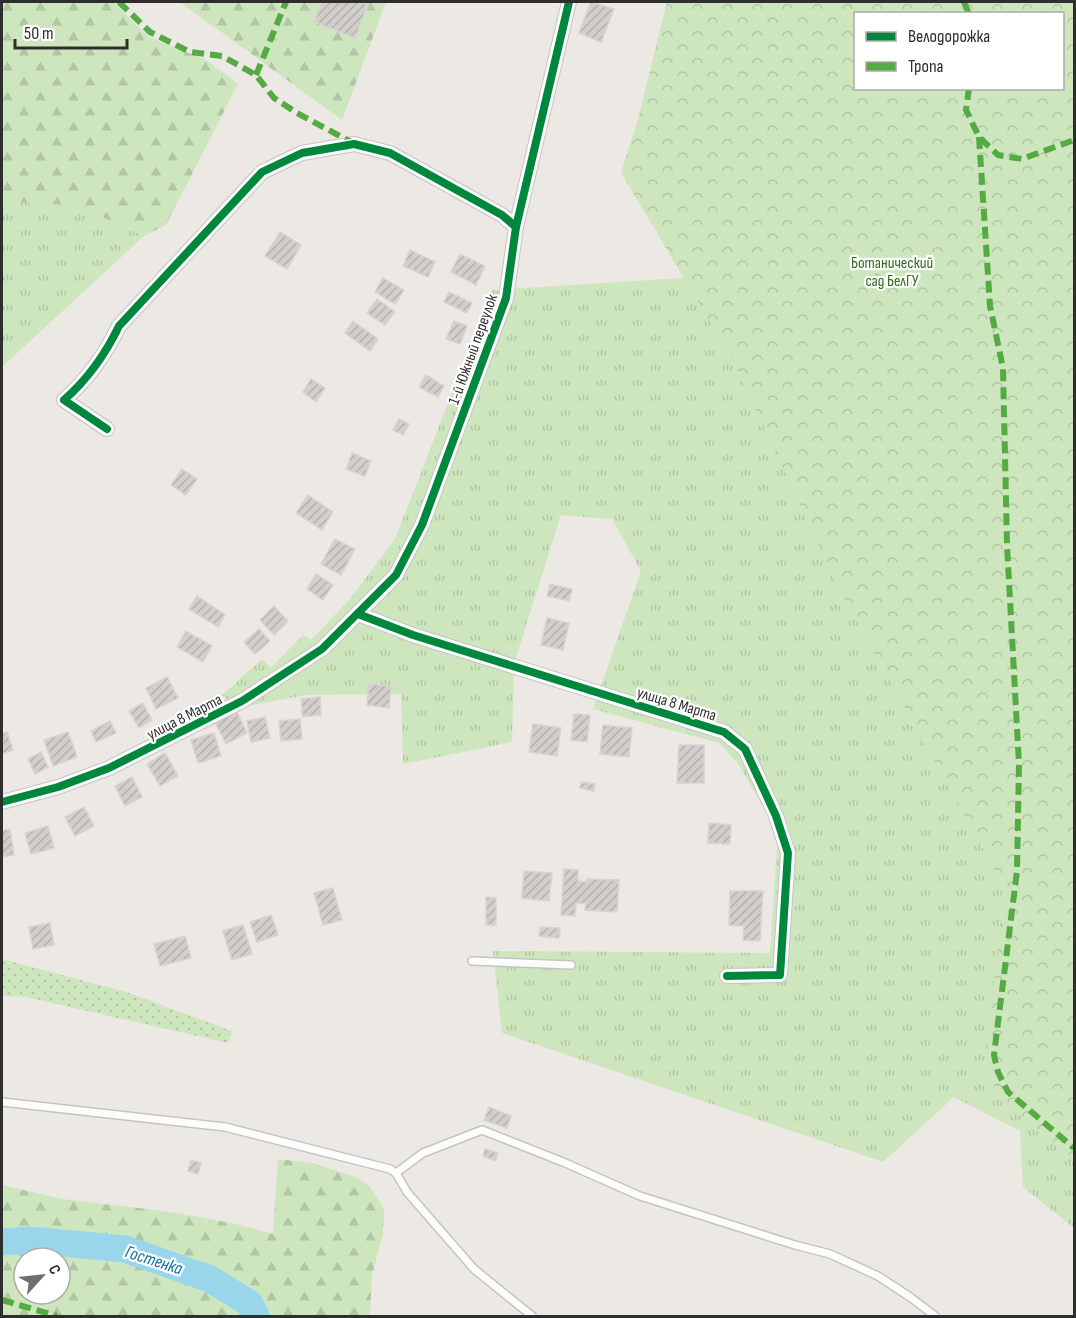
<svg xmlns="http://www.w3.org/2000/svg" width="1076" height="1318" font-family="'Sofia Sans Condensed',sans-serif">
<defs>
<pattern id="grass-tufts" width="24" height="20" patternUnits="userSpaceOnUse" patternTransform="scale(1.5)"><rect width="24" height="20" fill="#cee6be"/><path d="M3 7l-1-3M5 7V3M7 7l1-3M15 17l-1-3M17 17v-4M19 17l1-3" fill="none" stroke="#b1c6a4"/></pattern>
<pattern id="forest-firs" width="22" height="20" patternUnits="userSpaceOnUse" patternTransform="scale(1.5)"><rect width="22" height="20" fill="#cee6be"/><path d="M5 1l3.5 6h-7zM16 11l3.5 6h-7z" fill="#b1c6a4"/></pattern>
<pattern id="park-crowns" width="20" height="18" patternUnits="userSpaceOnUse" patternTransform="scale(1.5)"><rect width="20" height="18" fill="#cee6be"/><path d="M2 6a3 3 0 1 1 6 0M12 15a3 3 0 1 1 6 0" fill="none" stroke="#b1c6a4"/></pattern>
<pattern id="garden-dots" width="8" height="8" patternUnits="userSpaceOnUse" patternTransform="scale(1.5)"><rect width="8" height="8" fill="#cee6be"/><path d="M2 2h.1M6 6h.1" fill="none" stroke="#b1c6a4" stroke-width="1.8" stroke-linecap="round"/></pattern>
<pattern id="building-hatch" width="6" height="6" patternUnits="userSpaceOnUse" patternTransform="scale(1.5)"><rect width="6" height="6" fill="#d1cecb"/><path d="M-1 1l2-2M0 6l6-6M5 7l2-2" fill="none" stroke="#b4b1af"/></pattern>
</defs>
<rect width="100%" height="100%" fill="#ece8e4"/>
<!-- grass -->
<g fill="url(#grass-tufts)">
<polygon points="1074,57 1074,1228 1023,1187 1020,1131 954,1097 883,1162 502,1033 493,951 770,953 778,832 737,762 719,743 593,709 641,571 612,519 561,515 514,664 512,742 403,764 401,694 306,695 237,708 222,695 262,659 271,668 303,635 311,640 349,600 395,539 492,290 730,275 1062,88"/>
<polygon points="2,202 76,205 144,236 2,367"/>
</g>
<!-- forest -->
<g fill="url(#forest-firs)" fill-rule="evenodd">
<polygon points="2,2 113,2 149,37 206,60 238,84 166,225 144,236 76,205 2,202"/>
<polygon points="180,2 386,2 342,120"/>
<path d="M 278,1159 L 312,1163 L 356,1177 L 370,1187 L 384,1209 L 383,1234 L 372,1275 L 370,1316 L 3,1316 L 2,1185 C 27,1190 52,1198 78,1201 C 143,1208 210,1215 273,1234 ZM 24,1258 L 60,1258 L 60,1294 L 24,1294 Z"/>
</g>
<!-- park -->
<path fill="url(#park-crowns)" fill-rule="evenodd" d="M 667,2 L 1074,2 L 1074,1159 L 1000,1098 L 984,1066 L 1005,889 L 839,589 L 733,360 L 621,173 L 638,119 ZM 856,14 L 1062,14 L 1062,88 L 856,88 Z"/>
<!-- garden -->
<polygon fill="url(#garden-dots)" points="2,959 126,992 232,1031 228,1043 26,997 2,996"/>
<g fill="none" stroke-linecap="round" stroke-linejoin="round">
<!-- river -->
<polyline stroke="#99d6ec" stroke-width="27" points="2,1242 30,1240 125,1249 210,1279 249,1303 256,1316"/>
</g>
<!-- building -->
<g fill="url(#building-hatch)" stroke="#d7d4d0" stroke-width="1.5">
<polygon points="322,2 359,2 368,5 355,38 314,22"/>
<polygon points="591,2 614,9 601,42 579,33"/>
<polygon points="280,232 301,245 287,269 265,256"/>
<polygon points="410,250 435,262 428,277 403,266"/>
<polygon points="460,254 485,266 476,285 451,272"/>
<polygon points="383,278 404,290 395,304 375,292"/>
<polygon points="449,292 472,303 467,313 444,302"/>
<polygon points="377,299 395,312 385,325 367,313"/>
<polygon points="353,321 378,339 370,351 345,333"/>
<polygon points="454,321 467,326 460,344 446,339"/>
<polygon points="426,375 444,386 438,397 419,387"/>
<polygon points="311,379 325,388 316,402 303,392"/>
<polygon points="399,419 409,424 403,435 393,430"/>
<polygon points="352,453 371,461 365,476 346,469"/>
<polygon points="182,469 197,479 186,495 171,485"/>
<polygon points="308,495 333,512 322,530 296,513"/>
<polygon points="335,539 355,549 341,575 321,564"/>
<polygon points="316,574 333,585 323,600 307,589"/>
<polygon points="550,584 572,589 569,601 547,596"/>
<polygon points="197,596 225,615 218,627 189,609"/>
<polygon points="274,606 288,621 274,635 260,620"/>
<polygon points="547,618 569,623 563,650 541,645"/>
<polygon points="259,629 270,641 255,654 244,642"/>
<polygon points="186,631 212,646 203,662 177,647"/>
<polygon points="167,677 178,698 156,709 146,688"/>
<polygon points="369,684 391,686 389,708 367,705"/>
<polygon points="320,697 321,715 303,717 301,699"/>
<polygon points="143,703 152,720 139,728 129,711"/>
<polygon points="237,712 247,733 226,744 215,722"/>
<polygon points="574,714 590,715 587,742 571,740"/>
<polygon points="265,717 270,738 251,742 247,721"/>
<polygon points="300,719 302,739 281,741 279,721"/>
<polygon points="110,721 116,733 96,742 91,731"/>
<polygon points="533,724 561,728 557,756 529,752"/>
<polygon points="603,725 632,728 629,757 600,754"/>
<polygon points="7,732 13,750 2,754 2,734"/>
<polygon points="68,732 77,757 53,766 44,740"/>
<polygon points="214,733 221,756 198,763 191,740"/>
<polygon points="679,745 704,745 704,783 677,783"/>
<polygon points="41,752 48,767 35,774 28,759"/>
<polygon points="165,753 178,776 160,786 147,764"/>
<polygon points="132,777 142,797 125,806 115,786"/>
<polygon points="581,782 595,784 594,791 580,788"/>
<polygon points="84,807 94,826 75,836 65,817"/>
<polygon points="709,823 731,825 730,844 708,843"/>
<polygon points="48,826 54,848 31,854 25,833"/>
<polygon points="10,829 14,855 2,857 2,831"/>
<polygon points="564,869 578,870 578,881 587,882 587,879 619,880 617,912 585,910 586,904 576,903 575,916 561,915"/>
<polygon points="524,871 552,873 549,901 522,898"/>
<polygon points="333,888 342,920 323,925 314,893"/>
<polygon points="730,891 763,891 760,941 743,940 744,926 729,925"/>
<polygon points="486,897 496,898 496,925 486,925"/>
<polygon points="271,915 278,935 257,942 250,922"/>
<polygon points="50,923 54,945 33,949 29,927"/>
<polygon points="243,925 252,954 232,960 223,931"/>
<polygon points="540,927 560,928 559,938 539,936"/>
<polygon points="185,936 191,958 160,966 154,944"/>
<polygon points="489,1107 511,1116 507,1128 484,1120"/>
<polygon points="485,1149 498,1153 495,1161 483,1156"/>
<polygon points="191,1160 201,1163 198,1174 188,1171"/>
</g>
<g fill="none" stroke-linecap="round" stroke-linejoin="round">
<!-- service casing -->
<g stroke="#c5c4c5" stroke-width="10">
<g id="service">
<polyline points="472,961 571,965"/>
<polyline points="2,1102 225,1127 390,1169 396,1173 423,1153 482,1130 563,1162 640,1196 795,1245 830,1254 878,1276 910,1297 935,1316"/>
<polyline points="396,1173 407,1192 474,1269 532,1316"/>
</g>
</g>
<!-- minor casing -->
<g stroke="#c5c4c5" stroke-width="16">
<g id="minor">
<path d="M 107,429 L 64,400 C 88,379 105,355 119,326 L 262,172 L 302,153 L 354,144 L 390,153 L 502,215 L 516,227"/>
<polyline points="358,614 413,635 724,732 745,749 776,816 788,853 780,975 727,976"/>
<polyline points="2,802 58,787 109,768 242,701 322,649 396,575 422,525 506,298 516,227 569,2"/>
</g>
</g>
<!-- service -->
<use href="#service" stroke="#fcfcfb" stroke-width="7"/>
<!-- minor -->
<use href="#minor" stroke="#fcfcfb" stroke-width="14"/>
<!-- quiet -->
<g stroke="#54ab44" stroke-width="6" stroke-dasharray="12 6" stroke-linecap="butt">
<polyline points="119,2 150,32 190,52 222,56 256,75 274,98 297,113 353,143"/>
<polyline points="964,2 969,14"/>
<polyline points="256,75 286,2"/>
<polyline points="969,88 966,110 979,137 998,155 1022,159 1074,140"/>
<polyline points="979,137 990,306 1003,368 1007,545 1019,764 1017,871 994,1055 998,1072 1008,1092 1074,1148"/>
<polyline points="2,1300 57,1316"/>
</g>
<!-- cycleway casing -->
<g stroke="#fff" stroke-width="11">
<g id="cycleway">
<path d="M 107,429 L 64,400 C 88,379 105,355 119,326 L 262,172 L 302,153 L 354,144 L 390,153 L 502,215 L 516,227"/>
<polyline points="358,614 413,635 724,732 745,749 776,816 788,853 780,975 727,976"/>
<polyline points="2,802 58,787 109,768 242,701 322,649 396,575 422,525 506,298 516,227 569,2"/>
</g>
</g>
<!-- cycleway -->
<use href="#cycleway" stroke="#00873e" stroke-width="8"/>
</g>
<g text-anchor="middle" stroke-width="4.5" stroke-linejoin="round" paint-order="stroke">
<!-- park labels -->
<g font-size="16" fill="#2c6e1b" stroke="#fff">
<text x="892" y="268">Ботанический<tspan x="892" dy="18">сад БелГУ</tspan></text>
</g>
<!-- street labels -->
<g font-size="16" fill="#2e2e2e" stroke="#fff">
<text transform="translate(472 349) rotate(-70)" y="6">1-й Южный переулок</text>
<text transform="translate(677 703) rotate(17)" y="6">улица 8 Марта</text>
<text transform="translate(184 716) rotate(-27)" y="6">улица 8 Марта</text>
</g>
<!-- water labels -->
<g font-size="18" font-style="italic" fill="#0d6fa3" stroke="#fff">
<text transform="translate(154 1260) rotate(18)" y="6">Гостенка</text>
</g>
</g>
<!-- border -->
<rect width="1076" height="1318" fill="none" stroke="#2e2e2e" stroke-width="6"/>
<!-- legend -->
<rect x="854" y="12" width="210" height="78" fill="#ffffff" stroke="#ababab" stroke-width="1.5"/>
<rect x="866" y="32" width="30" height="9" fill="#00873e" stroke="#ababab" stroke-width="1.5"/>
<text x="908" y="42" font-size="18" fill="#2e2e2e">Велодорожка</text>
<rect x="866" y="62" width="30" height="9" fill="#54ab44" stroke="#ababab" stroke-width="1.5"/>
<text x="908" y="72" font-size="18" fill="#2e2e2e">Тропа</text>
<!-- north arrow -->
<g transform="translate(42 1276) rotate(63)"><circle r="28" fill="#ffffff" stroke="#ababab" stroke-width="1.5"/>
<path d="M0-4.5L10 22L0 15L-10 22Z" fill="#706f6e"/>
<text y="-9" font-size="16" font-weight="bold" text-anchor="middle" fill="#2e2e2e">С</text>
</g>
<!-- scale -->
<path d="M15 39v9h112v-9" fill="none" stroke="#2e2e2e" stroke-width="3"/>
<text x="24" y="39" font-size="18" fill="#2e2e2e" stroke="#ffffff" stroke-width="4.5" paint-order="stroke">50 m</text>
</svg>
